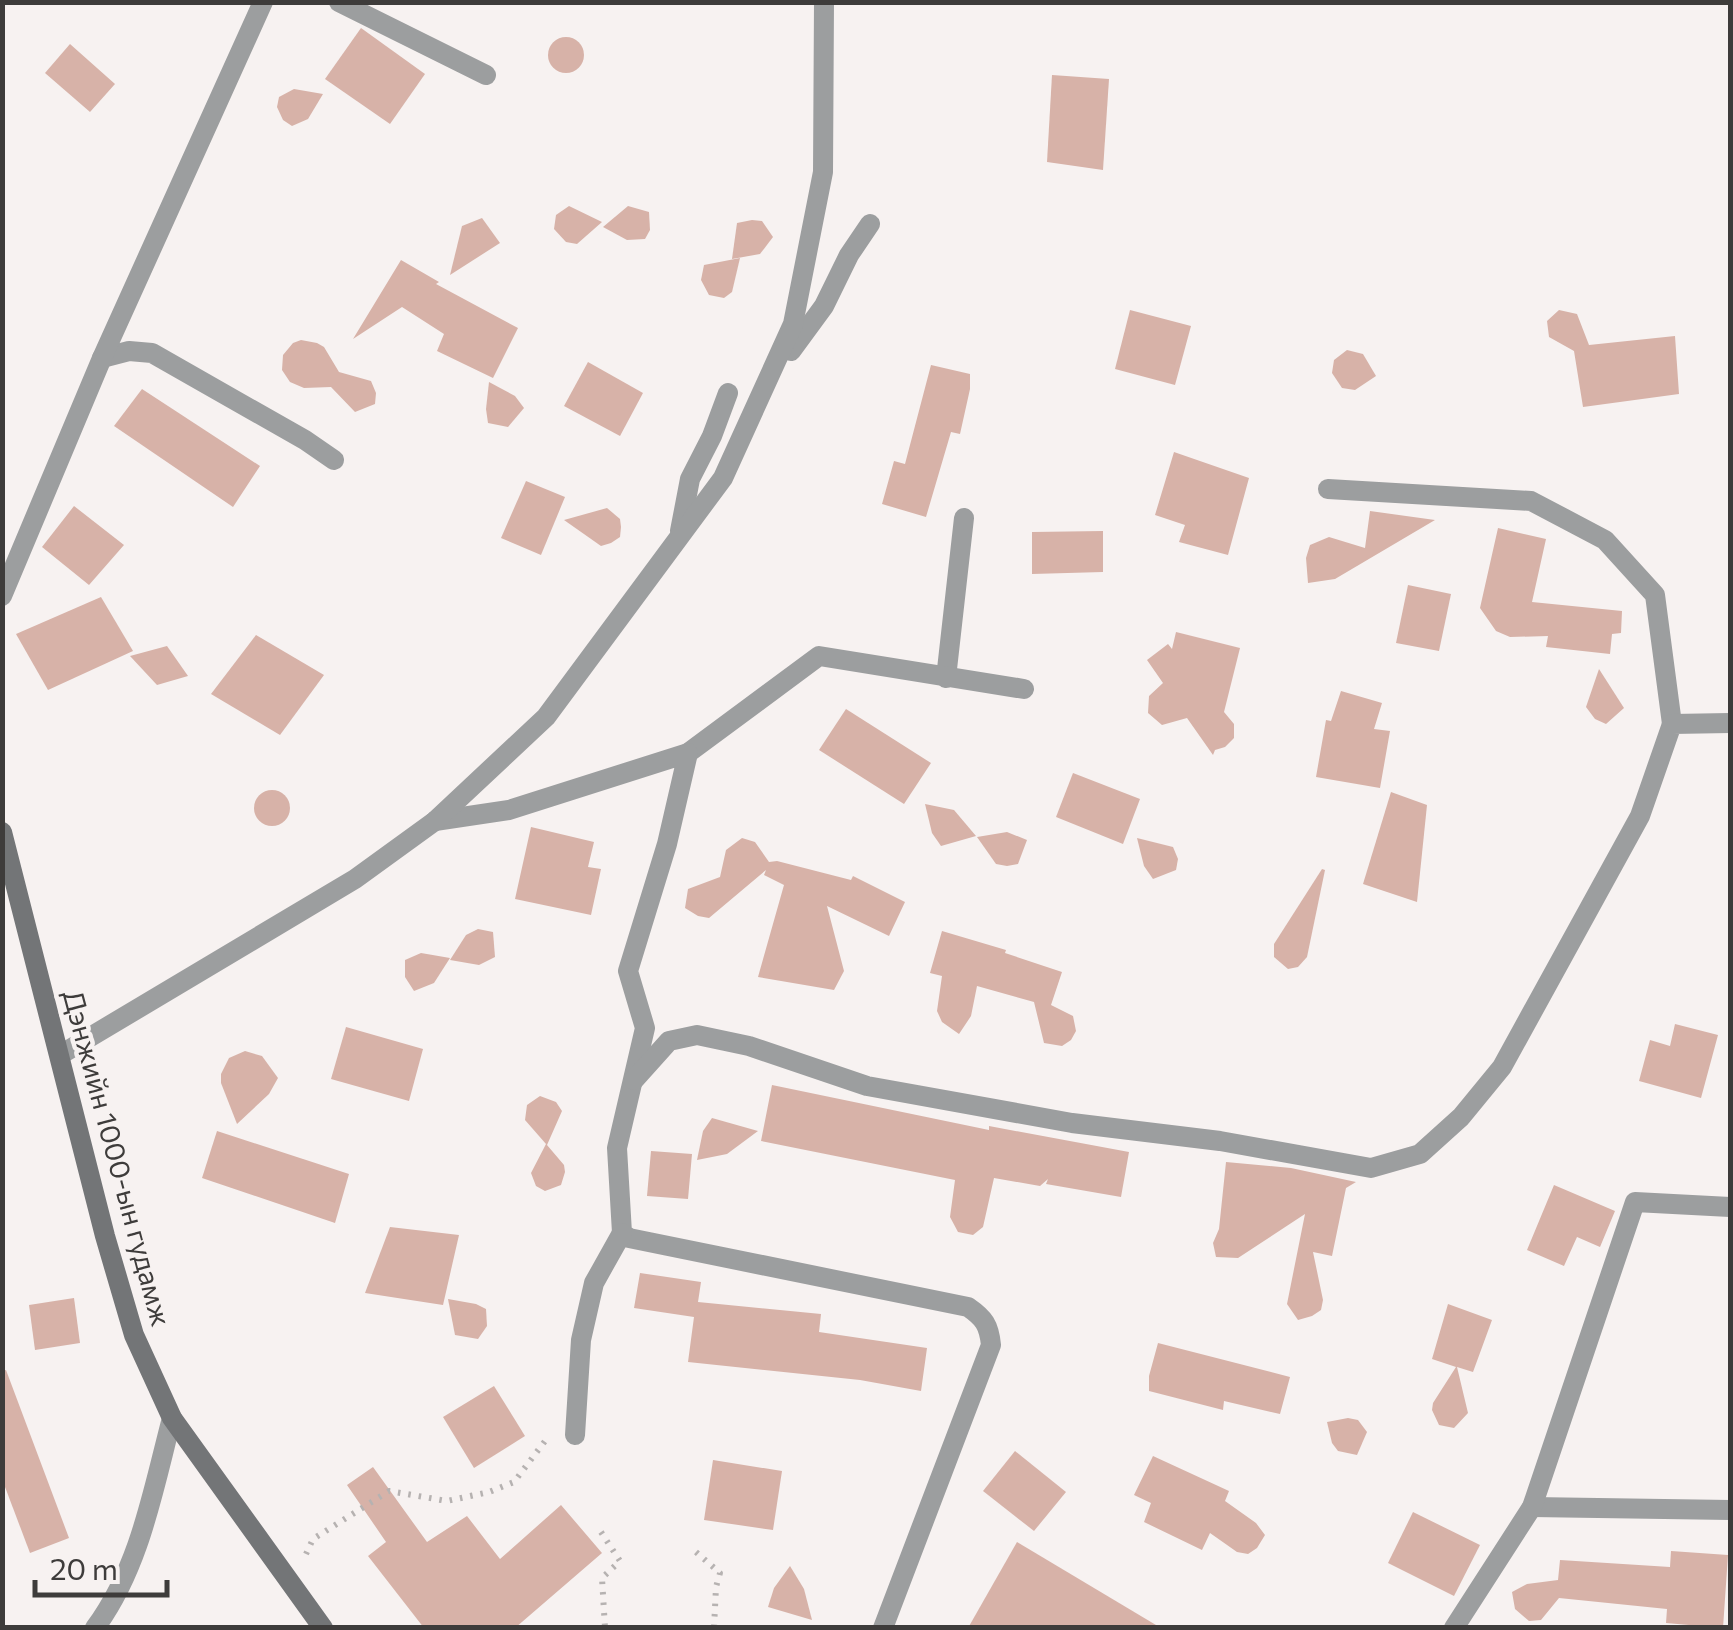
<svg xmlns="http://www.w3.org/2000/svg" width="1733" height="1630" font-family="Commissioner,sans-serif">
<rect width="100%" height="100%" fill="#f7f2f1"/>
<!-- building -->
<g fill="#d7b2a8">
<polygon points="361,28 425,74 390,124 325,79"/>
<circle cx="566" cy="55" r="18"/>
<polygon points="70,44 115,84 90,112 45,73"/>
<polygon points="1052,75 1109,79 1103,170 1047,162"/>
<polygon points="294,89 323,94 308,119 292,126 283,120 277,107 279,97"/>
<polygon points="569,206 602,222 577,244 566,242 554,229 556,215"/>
<polygon points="628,206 649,212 650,230 645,239 627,240 603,227"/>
<polygon points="482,218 500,243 450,275 462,226"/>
<polygon points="752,220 762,221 773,237 760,254 732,259 737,223"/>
<polygon points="740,258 732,292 724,298 709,295 701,280 704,265"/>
<polygon points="401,260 439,282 436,284 518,328 493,378 437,351 444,334 402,307 353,339"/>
<polygon points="1130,310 1191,326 1175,385 1115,369"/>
<polygon points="1559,310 1577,314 1589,345 1675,336 1679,394 1583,407 1574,351 1549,337 1547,321"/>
<polygon points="301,340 317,343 324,347 339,372 371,381 376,393 375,404 355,412 331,387 304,388 290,382 282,370 283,355 293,343"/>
<polygon points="1347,350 1363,354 1376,376 1355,390 1342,388 1332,373 1334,360"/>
<polygon points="588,362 643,393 620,436 564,406"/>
<polygon points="931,365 970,374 970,389 960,434 951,432 926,517 882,504 894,461 905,464"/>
<polygon points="489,382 515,396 524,408 508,427 488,423 486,409"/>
<polygon points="142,389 260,466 233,507 114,426"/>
<polygon points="1174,452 1249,478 1228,555 1179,542 1185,525 1155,515"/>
<polygon points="526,481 565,497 541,555 501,538"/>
<polygon points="74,506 124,545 89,585 42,547"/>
<polygon points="607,508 620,519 621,527 620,537 611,543 601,546 564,520"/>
<polygon points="1370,511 1435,520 1335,579 1308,583 1306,558 1310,545 1329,537 1365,548"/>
<polygon points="1498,528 1546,539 1532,602 1622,611 1621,633 1612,634 1610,654 1546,647 1548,636 1510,637 1496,631 1480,608"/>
<polygon points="1103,531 1103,572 1032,574 1032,532"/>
<polygon points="1408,585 1451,594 1439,651 1396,643"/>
<polygon points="101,597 133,651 48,690 16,634"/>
<polygon points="1176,632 1240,648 1224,712 1234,724 1234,738 1225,747 1215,750 1213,755 1187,718 1162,725 1148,713 1149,696 1163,683 1147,660 1168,644 1172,649"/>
<polygon points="256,635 324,675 280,735 211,694"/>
<polygon points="167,646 188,676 157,685 130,656"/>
<polygon points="1599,669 1624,708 1606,724 1595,719 1586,707"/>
<polygon points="1341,691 1382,703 1374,729 1390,731 1380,788 1316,777 1326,720 1331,721"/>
<polygon points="846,709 931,763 904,804 819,750"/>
<polygon points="1073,773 1140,799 1123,844 1056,817"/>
<circle cx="272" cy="808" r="18"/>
<polygon points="1391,792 1427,805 1417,902 1363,884"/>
<polygon points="925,804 954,810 976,836 941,846 932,833"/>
<polygon points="531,827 594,842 588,867 601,869 591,915 515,899"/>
<polygon points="1007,832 1027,840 1018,864 1007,866 996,864 977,837"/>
<polygon points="742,838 755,842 769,862 777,861 851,880 853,876 905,902 889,936 827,906 844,971 834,990 758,977 784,885 764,875 766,870 709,918 698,916 685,908 688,889 720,877 726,850"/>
<polygon points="1137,838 1173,847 1178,859 1176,870 1153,879 1144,866"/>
<polygon points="1322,869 1325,870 1307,957 1298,967 1288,969 1274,957 1274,944"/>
<polygon points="478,929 493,932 495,957 479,965 450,960 466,935"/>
<polygon points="942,931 1006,950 1005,953 1062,972 1051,1005 1073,1016 1076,1031 1071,1040 1062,1046 1044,1043 1034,1002 977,986 971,1016 959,1034 942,1022 937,1011 942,976 930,973"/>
<polygon points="421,953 450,958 434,983 414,991 405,977 405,960"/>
<polygon points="1675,1024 1718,1035 1701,1098 1639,1081 1650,1040 1670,1046"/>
<polygon points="346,1027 423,1049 409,1101 331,1079"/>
<polygon points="245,1051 262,1056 278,1078 269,1094 237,1124 221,1083 221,1074 229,1058"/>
<polygon points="772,1085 989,1130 989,1126 1129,1152 1121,1197 1046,1184 1048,1179 1040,1186 994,1178 983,1227 973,1235 958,1232 950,1217 955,1180 761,1141"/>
<polygon points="540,1096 556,1102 562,1111 547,1145 564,1165 565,1172 561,1185 545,1191 536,1186 531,1173 546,1144 525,1120 527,1105"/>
<polygon points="712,1118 758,1131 727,1154 697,1160 703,1131"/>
<polygon points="217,1131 349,1174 335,1223 202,1178"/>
<polygon points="651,1151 692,1154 688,1199 647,1196"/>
<polygon points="1226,1162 1291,1168 1356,1182 1346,1188 1332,1256 1313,1252 1323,1300 1321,1310 1312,1316 1298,1320 1287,1304 1305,1214 1238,1258 1216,1257 1213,1243 1219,1229"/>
<polygon points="1554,1185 1615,1211 1600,1247 1577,1237 1564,1266 1527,1250"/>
<polygon points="390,1227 459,1235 443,1305 365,1293"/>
<polygon points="640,1273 701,1282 698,1302 821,1314 819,1332 927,1348 921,1391 860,1380 688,1362 694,1317 634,1308"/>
<polygon points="74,1298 80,1343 35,1350 29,1305"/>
<polygon points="448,1299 476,1304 486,1309 487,1326 478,1339 455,1335"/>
<polygon points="1448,1304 1492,1320 1473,1372 1457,1367 1468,1413 1454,1428 1439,1425 1432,1410 1433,1403 1456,1367 1432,1359"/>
<polygon points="1158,1343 1290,1377 1280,1414 1224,1401 1223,1410 1149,1391 1149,1376"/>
<polygon points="6,1370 69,1538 30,1553 2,1479 2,1371"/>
<polygon points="494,1386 525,1436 474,1468 443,1417"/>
<polygon points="1348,1418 1358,1420 1367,1432 1357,1455 1338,1451 1332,1443 1327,1422"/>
<polygon points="1015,1451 1066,1492 1034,1531 983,1491"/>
<polygon points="1153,1456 1229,1491 1225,1501 1256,1523 1265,1535 1257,1548 1248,1554 1237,1552 1210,1533 1202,1550 1144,1522 1151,1503 1134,1495"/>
<polygon points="713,1460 782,1471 773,1530 704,1520"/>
<polygon points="373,1467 427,1542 467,1516 500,1559 561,1505 602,1553 515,1628 424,1628 368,1556 386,1542 347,1485"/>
<polygon points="1413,1512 1480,1545 1454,1596 1388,1563"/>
<polygon points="1017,1542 1161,1628 968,1628"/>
<polygon points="1671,1551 1728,1555 1723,1628 1666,1623 1667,1609 1559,1598 1541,1620 1529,1621 1515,1609 1512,1592 1527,1584 1558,1580 1560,1560 1670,1567"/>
<polygon points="790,1566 804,1589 812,1620 768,1607 774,1588"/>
</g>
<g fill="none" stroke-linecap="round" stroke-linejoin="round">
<!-- path -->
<g stroke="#b6b2b1" stroke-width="6" stroke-dasharray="2.5 8" stroke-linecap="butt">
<polyline points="601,1532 620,1561 602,1578 605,1628"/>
<polyline points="696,1552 720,1573 716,1587 714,1628"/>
<polyline points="306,1554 313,1539 389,1491 447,1501 489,1492 514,1482 545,1441"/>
</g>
<!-- street -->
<g stroke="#9c9e9f" stroke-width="20">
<polyline points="339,2 486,75"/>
<polyline points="791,351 824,306 849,255 870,224"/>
<polyline points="102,358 129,351 152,353 305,440 334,460"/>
<polyline points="1328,489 1531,501 1605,540 1655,595 1672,724"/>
<polyline points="680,531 690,479 712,436 728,393"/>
<polyline points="2,596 102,358 263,2"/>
<polyline points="946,678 964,518"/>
<polyline points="688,753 819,656 1024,689"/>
<path d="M 435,821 L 509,810 L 688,753 L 667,844 L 628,971 L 645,1028 L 617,1148 L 622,1233 L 629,1238 L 968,1307 C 984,1318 989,1325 991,1345 L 883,1628"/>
<polyline points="60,1055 355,879 435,821 546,717 723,478 793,324 823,172 824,2"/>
<polyline points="634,1080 669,1041 697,1035 749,1046 867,1086 1072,1123 1220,1141 1371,1168 1420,1154 1461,1117 1502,1067 1640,816 1672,724 1730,723"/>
<polyline points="575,1435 581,1340 594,1283 622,1233"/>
<polyline points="1532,1507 1730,1510"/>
<path d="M 95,1628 C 140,1567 153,1490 172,1418"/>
<polyline points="1454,1628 1532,1507 1635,1202 1730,1207"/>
</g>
<!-- secondary -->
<polyline stroke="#737577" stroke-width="20" points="2,832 105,1236 134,1335 172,1418 323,1628"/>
</g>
<g text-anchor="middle" stroke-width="9" stroke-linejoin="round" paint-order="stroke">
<!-- street labels -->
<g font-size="28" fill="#3e3c3b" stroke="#f7f2f1">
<text transform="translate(117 1158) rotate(75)" y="10">Дэнжийн 1000-ын гудамж</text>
</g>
</g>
<!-- border -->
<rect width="1733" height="1630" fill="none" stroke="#3e3c3b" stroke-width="10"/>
<!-- scale -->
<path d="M35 1580v15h132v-15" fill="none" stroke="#3e3c3b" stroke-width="5"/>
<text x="50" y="1580" font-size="30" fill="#3e3c3b" stroke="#f7f2f1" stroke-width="8" paint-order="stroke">20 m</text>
</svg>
